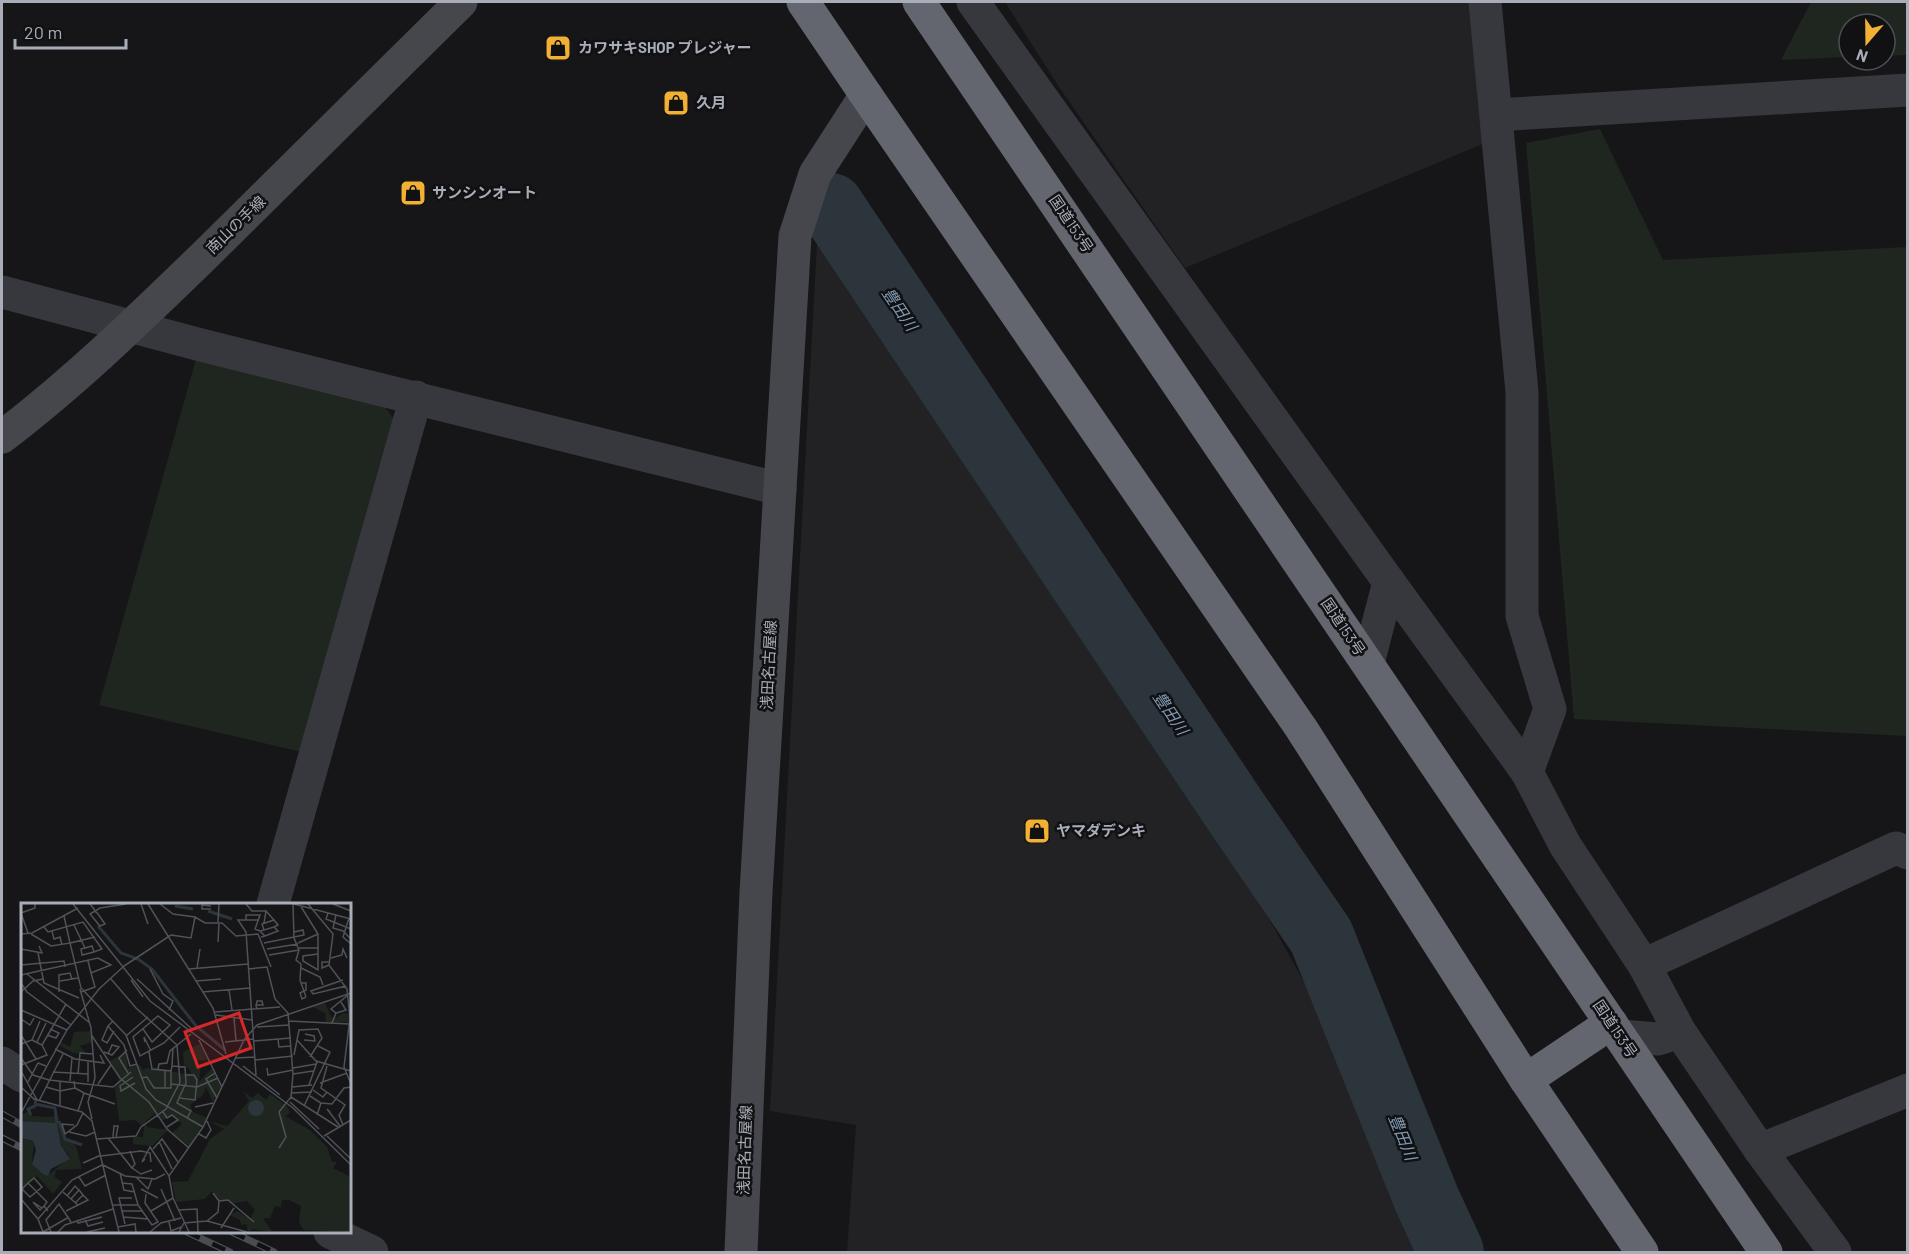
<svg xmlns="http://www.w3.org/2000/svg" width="1909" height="1254" font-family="Barlow,'Noto Sans JP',sans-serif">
<rect width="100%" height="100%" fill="#161618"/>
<!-- built -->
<g fill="#222225">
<polygon points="1005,2 1472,2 1485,143 1185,268 1061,90"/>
<polygon points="818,225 1235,857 1371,1104 1427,1252 847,1252 856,1125 770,1111"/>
</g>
<!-- green -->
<g fill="#1e261f">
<polygon points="1811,2 1907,2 1907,55 1885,56 1885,24 1849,24 1849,57 1781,60"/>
<polygon points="1600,129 1663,260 1907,247 1907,736 1574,719 1526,143"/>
<polygon points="196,359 384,406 395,420 302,752 99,705"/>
</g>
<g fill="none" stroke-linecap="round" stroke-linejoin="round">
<!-- river -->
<polyline stroke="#2c353c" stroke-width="66" points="831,206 1234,809 1321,936 1427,1200 1451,1252"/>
<!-- street -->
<g stroke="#37383d" stroke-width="33">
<polyline points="973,2 1389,582 1527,772"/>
<polyline points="1485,2 1522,392 1522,616 1550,709 1527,772 1565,845 1644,965 1680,1032 1760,1150 1835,1252"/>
<polyline points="1496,115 1908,90"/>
<polyline points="2,292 201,345 780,489"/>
<polyline points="1368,663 1389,582"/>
<polyline points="273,904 416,397"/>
<polyline points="1644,965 1896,848 1908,853"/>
<polyline points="1620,1036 1658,1039 1680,1032"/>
<polyline points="2,1063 22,1076"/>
<polyline points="1760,1150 1908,1090"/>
<polyline points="330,1232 372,1252"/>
</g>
<!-- secondary -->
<g stroke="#45474d" stroke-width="33">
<path d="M 2,437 C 73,383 138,320 202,258 C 289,173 375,87 461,2"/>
<polyline points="741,1252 756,892 795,236 815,174 866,95"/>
</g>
<!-- highway -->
<g stroke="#63666e" stroke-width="33">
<polyline points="803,2 866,95 1301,728 1526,1080 1642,1252"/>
<polyline points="919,2 1766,1252"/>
<polyline points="1526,1080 1611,1023"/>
</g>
<!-- rail casing -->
<g stroke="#4a4c52" stroke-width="7">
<g id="rail">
<polyline points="2,1114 22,1125"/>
<polyline points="2,1138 22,1148"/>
<polyline points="187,1232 230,1252"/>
<polyline points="232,1232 274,1252"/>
</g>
</g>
<!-- rail -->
<use href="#rail" stroke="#111113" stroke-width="4.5" stroke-dasharray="14" stroke-linecap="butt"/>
</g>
<!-- icons -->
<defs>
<g id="shop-square" transform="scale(1.35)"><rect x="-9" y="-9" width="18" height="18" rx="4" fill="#f2b134" stroke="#111113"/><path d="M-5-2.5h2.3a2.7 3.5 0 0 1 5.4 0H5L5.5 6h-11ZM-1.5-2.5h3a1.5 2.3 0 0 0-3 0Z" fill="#111"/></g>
</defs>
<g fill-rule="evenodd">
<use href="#shop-square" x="558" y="48"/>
<use href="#shop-square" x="676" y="103"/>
<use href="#shop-square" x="413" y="193"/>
<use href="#shop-square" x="1037" y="831"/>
</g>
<g text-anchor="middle" stroke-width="5" stroke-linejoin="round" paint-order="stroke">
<!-- poi labels -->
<g font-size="15" font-weight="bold" fill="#a8adb8" stroke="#111113" text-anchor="start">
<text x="578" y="53">カワサキSHOP プレジャー</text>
<text x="696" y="108">久月</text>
<text x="432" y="198">サンシンオート</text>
<text x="1056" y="836">ヤマダデンキ</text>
</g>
<!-- street labels -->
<g font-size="15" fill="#a8adb8" stroke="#111113">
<text transform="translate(1071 224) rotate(56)" y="5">国道153号</text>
<text transform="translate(236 225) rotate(-44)" y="5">南山の手線</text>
<text transform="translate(1343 627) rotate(56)" y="5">国道153号</text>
<text transform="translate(769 665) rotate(-87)" y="5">浅田名古屋線</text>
<text transform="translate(1615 1029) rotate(56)" y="5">国道153号</text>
<text transform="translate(745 1150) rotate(-88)" y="5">浅田名古屋線</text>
</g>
<!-- water labels -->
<g font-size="16" font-style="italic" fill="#7f9bb3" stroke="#111113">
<text transform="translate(900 309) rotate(56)" y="6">豊田川</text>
<text transform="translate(1171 713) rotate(56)" y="6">豊田川</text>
<text transform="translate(1403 1137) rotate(68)" y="6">豊田川</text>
</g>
</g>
<!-- overview -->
<g transform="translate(21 903)">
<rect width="330" height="330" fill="#161618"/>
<path d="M 304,100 L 312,117 L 322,110 L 328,111 L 328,119 L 305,119 L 304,110 L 292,104 ZM 70,128 L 71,139 L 59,143 L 65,150 L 52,150 L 38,142 L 40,139 L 49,144 L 53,129 ZM 179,141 L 186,157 L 173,158 L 176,163 L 180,161 L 178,179 L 191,165 L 200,184 L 192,199 L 185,184 L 182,192 L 169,202 L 172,209 L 186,215 L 168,243 L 151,230 L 161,221 L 151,213 L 142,217 L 136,209 L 124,219 L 126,224 L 147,227 L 131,243 L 112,241 L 112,234 L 122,234 L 123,224 L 114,217 L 98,218 L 94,184 L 99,174 L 89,158 L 105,149 L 107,165 L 119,162 L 122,167 L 126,165 L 166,171 L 171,170 L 163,161 L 162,149 ZM 222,188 L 231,195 L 237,190 L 245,197 L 249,191 L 266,203 L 269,210 L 264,213 L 289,227 L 306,244 L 311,259 L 316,259 L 312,265 L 328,273 L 330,329 L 283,327 L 278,320 L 280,303 L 268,297 L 261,297 L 260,304 L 254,303 L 249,315 L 242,315 L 251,329 L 232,326 L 227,329 L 225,321 L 220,322 L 219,317 L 209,312 L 216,308 L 229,316 L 234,307 L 226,298 L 210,301 L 207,297 L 199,298 L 191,288 L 184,296 L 155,299 L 151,279 L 167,278 L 189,236 L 203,226 L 187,218 L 206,223 L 228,198 ZM 35,206 L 42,233 L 55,243 L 61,266 L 35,267 L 34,274 L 41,279 L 32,291 L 16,273 L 0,286 L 0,235 L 13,239 L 11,259 L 26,273 L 49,254 L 40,241 L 36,220 L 0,218 L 0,212 L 8,208 L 11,213 L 32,214 Z" fill="#1e261f"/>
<path d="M227 205a8 8 0 1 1 16 0a8 8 0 1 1-16 0ZM 0,218 L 36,220 L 40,242 L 49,256 L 30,266 L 27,273 L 22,271 L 11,261 L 15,247 L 12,238 L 0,235 Z" fill="#2c353c"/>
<path fill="none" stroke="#2c353c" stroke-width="3" d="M 154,3 L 172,6M 187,8 L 211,16M 77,23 L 100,50 L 117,56 L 131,66 L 175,123 L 204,147M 14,201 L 34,205 L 36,220M 10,212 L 7,206 L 14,203 L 15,195M 38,218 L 44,236 L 61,242"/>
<path fill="none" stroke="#505258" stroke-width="1.5" d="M 52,1 L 129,98 L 272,205 L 330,262M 69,1 L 73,6 L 74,8 L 77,11 L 84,21 L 79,23 L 69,11 L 79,5 L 105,1M 120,1 L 127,21M 127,1 L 192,105 L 205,151M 139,1 L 152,11 L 174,14 L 184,20 L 201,20 L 215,33 L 237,31 L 250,64M 225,1 L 231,8 L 245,8M 272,1 L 273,35 L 278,47 L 275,57 L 280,61 L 279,77 L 285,94M 273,1 L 330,16M 287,1 L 312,31 L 308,62 L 326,86 L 329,115 L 323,164 L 330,181M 312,1 L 330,8M 279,2 L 297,31 L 297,67 L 282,58 L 282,53 L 297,51M 190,6 L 181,6 L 181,2 L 190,3M 307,10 L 305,16 L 330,26M 315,12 L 312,25 L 322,28 L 330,36M 43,13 L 49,40 L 74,34M 328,15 L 322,34 L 330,41M 225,17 L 217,17 L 225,29 L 235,172M 237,17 L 225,17 L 225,12 L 239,12 L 234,26 L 239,28M 197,19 L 198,1M 243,20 L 245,8 L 253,17M 53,22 L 64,45M 23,24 L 27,29 L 62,19 L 81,46 L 73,49 L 61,52 L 60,46 L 64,45 L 71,43 L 73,49M 243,27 L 241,21 L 253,17 L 257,22 L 253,24M 31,28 L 33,36 L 39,34 L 41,42M 7,30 L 0,10 L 14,5 L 14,1M 0,31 L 11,30 L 57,5M 10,31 L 30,43 L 49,40 L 60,85 L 105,132 L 125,186 L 135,197 L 182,224M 150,32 L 170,35 L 174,14M 240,34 L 244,33 L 257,28 L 253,24 L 239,28 L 244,33M 197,39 L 198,20M 243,40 L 283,32 L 282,27 L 273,29M 277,40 L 297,31M 278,45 L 298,45M 0,46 L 21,50 L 18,43M 246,46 L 277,41M 17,50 L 23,80 L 58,95M 248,52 L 278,47M 310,55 L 321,52 L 322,46 L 326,55M 0,62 L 43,58 L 44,64M 308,62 L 301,65 L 301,59 L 309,59M 103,63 L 150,32M 176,65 L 179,46M 280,65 L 299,74 L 302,82M 129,66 L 142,91 L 152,98 L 148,107M 168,66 L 227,61M 227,66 L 246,64 L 254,96 L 267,110 L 272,171 L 270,194 L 258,209 L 265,234 L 258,245M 6,71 L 69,120M 0,72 L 77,55 L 90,62 L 70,70 L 67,58M 116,76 L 172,127M 110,77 L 122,94M 322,77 L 290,88 L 292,91 L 325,83M 39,78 L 57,75M 175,78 L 200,76M 0,80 L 6,89 L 50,122M 280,80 L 285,80 L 285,87 L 279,90 L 281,96 L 285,94M 59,86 L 70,125 L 74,175 L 67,199 L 71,216M 208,87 L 211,107M 0,89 L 12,78 L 22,76M 38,89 L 38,72 L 49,70 L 51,76M 60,89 L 74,84 L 70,70M 181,89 L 229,85M 235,102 L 242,102 L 241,98 L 236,98 L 235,103 L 236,106M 0,107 L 46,127M 194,109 L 259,104M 315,110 L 310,106 L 327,92M 195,112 L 231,117M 213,115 L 215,138M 0,116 L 9,122 L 13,115M 92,118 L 87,123 L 103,142 L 109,163 L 116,161M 268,118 L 328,121M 311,120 L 315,110 L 325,107 L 320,99M 87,123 L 81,137 L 86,140 L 93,128M 236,124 L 268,122M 122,126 L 131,139 L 149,122 L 137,113 L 112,134 L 119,153 L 143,140 L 159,124M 0,132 L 15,156M 26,132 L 35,135 L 38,130 L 29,126M 71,133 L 99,175 L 128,199 L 146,226 L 168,245M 105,133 L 127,114M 257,136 L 258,144 L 270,143M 178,137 L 201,184M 276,137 L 295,158 L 330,168M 283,137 L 294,138 L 293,133 L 284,131M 233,138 L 270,135M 16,139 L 25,120M 124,139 L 123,134 L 130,148M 204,139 L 233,136M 0,141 L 11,137 L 19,118M 21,142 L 45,101M 34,146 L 54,156 L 83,160 L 79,152M 106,147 L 98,155 L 107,170M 83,149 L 91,152 L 98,144 L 91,142 L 87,151M 273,152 L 278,127 L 297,126 L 301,135 L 289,154M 0,155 L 12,172 L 28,177 L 92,184 L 110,169M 215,155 L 234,154M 234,157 L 272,153M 0,162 L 26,152 L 21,142 L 11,137M 151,163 L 152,145M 222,163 L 259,192M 306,163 L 300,185 L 324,202 L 318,212 L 322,222M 246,165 L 247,172 L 272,167M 272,165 L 295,161M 137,166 L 138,161 L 146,160 L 149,148 L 170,131M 0,168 L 16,197M 150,168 L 151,163 L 164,164 L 165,180 L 158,195 L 174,197 L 176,177 L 173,172 L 165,172M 32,169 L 67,171M 194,170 L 185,176 L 196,195M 57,171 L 59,150 L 72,151M 272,171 L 292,168M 112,174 L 99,183 L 100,188 L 114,180M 120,175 L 126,174 L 133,185 L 150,185 L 150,168 L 131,166 L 128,149M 39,178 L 39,202M 49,178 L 51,155M 53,178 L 54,185 L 63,190 L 94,201M 7,179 L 17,160 L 25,163M 67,179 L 67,157M 299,180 L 326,170M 77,181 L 90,162M 150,181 L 176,184 L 197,175M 288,182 L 296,159M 0,184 L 13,196 L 61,209 L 71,218 L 98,329M 25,184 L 39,188 L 54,185M 271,184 L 291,182M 144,186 L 144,167M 292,187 L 302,194 L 306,189M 270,190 L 291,189M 289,193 L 300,200 L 296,212M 270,194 L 317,224M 158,195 L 156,200 L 170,208 L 166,215M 18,198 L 42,151M 269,199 L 298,226M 300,200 L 311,201 L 323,185 L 330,184M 283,203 L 309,149 L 297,143M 174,204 L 192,200M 57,208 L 63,190M 142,209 L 146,215 L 151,212 L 157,217 L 146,224M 309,209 L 306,206 L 319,223M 0,210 L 46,127 L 78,86 L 103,63M 53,222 L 41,221 L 44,231 L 56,222 L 62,210M 48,229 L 65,233 L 74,229M 178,231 L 185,235 L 190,227 L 186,218M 303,233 L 330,217M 306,233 L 330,256M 92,234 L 93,223 L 97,223 L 95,234M 87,235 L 111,265 L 114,261 L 109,248M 76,236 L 115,233 L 120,224 L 145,206 L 159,179 L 156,142 L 115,105 L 90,76M 138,238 L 151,266M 132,246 L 141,236 L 157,259M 80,253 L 120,248 L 129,250 L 130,259M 124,256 L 121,259 L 129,244 L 148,273 L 182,224 L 223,137 L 236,122 L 330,90M 62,260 L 80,252M 82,262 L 104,273 L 134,276 L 144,271M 111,265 L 120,271 L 131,267M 99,270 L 103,287 L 114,289M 148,273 L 152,295 L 168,329M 58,274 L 64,283 L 85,272M 115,274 L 127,286 L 131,276M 7,280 L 26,299 L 23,303 L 27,308M 101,280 L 111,281 L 117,302 L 131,322 L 137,319 L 124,300 L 125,291M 120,286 L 137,295M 140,286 L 154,318M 0,287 L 7,280 L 13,275 L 21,284 L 9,294 L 1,286M 42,289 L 57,302 L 45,308M 46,293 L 54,283 L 58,287M 0,296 L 17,316 L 22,329M 50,296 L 58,287 L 62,292 L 54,300M 198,298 L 207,297 L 233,319M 57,302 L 67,297 L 62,292M 92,302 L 117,302M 21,305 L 12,299 L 19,307 L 23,303M 157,307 L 176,306 L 177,329M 101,308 L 122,308M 130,308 L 152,295M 102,314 L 127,316M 17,316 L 51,277 L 81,262M 56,317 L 57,320 L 81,314M 64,317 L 67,323 L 82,319M 186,318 L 226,329M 148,319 L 150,328 L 160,324M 104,321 L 98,295 L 111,295M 97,324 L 114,321 L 115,329M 200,325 L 213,305M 22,329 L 48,314M 30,329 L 25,317 L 38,301 L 50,319M 37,329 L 44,322 L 92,306M 66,329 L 84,325M 129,329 L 140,320 L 160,315M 158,329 L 163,320 L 186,318 L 197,309 L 198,298 L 192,290"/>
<path fill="#d62828" fill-opacity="0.15" stroke="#d62828" stroke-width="3" d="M 218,110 L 230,145 L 177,164 L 164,129 Z"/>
<rect width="330" height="330" fill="none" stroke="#a8adb8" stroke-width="3"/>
</g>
<!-- border -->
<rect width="1909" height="1254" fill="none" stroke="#a8adb8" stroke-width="6"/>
<!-- north arrow -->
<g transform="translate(1867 42) rotate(200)"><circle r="28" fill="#111113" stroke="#4d4f55" stroke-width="1.5"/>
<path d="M0-4.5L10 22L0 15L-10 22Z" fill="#f2b134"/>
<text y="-9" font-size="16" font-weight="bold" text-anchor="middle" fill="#a8adb8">N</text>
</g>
<!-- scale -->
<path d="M15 39v9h111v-9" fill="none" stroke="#a8adb8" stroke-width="3"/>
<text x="24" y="39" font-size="18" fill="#a8adb8" stroke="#111113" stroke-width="4.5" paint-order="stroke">20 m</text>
</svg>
